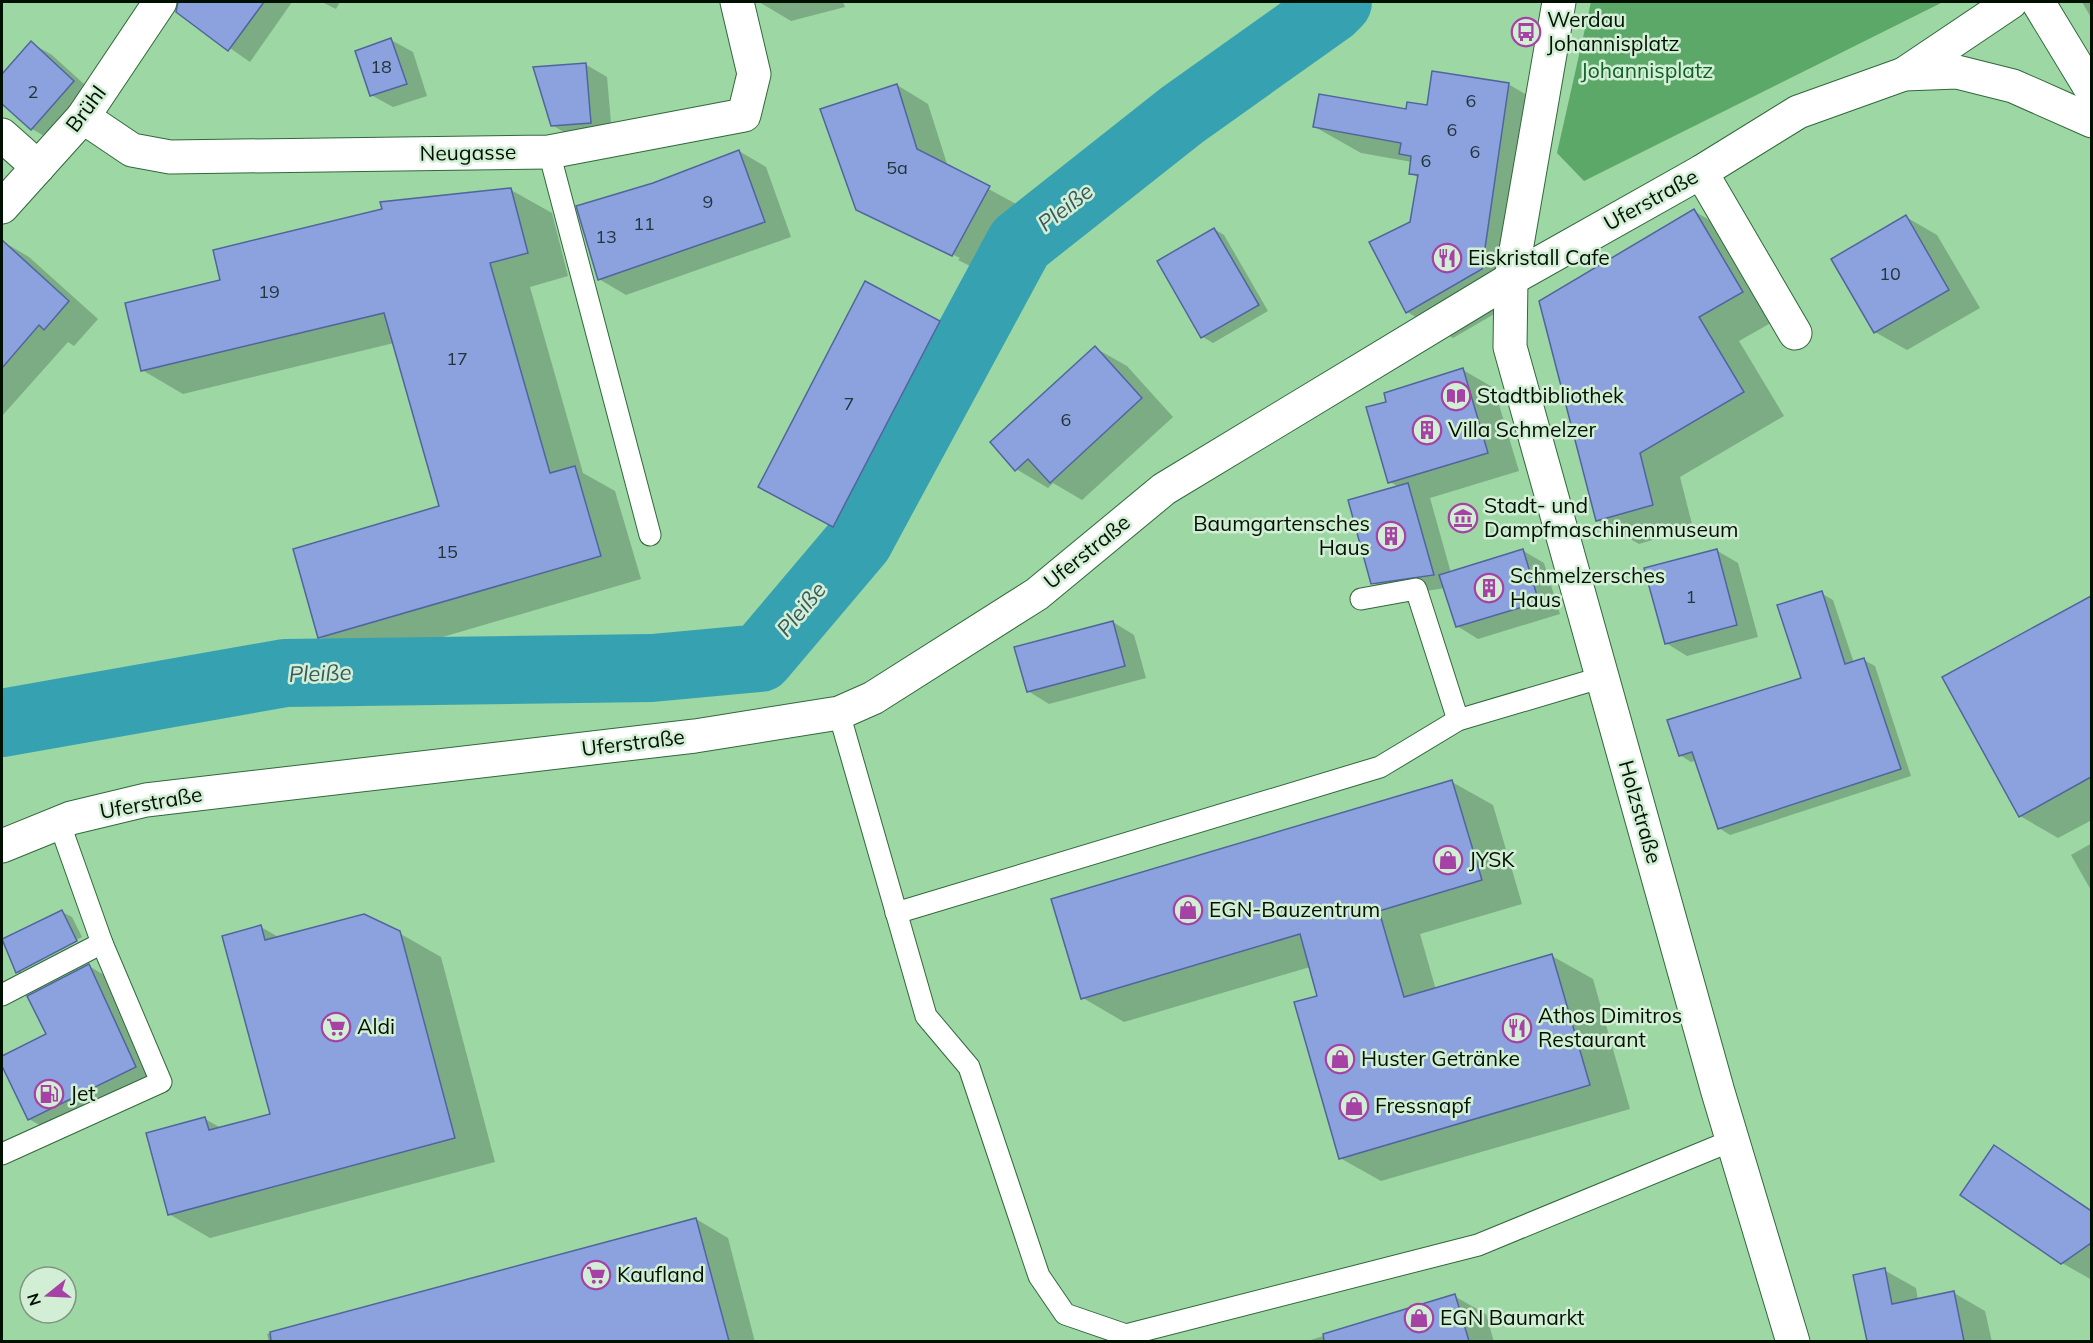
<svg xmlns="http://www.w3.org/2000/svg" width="2093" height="1343" font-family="Mulish,sans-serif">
<rect width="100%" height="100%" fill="#9cd7a4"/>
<!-- green -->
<polygon fill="#5ba869" points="1591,2 1943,2 1584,181 1557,153"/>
<!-- shadow -->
<g fill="#0003">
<polygon points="196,2 292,2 250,62 184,16"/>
<polygon points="322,2 340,2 336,9"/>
<polygon points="759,2 843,2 845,7 791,21"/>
<polygon points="2082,2 2092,2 2092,19"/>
<polygon points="391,40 413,52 427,96 393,107 371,95"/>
<polygon points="31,43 52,55 95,94 53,141 32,129 2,102 2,76"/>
<polygon points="585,64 607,77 612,134 574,138 552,125"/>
<polygon points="1508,84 1554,111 1527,295 1453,338 1407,312 1411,223 1419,178 1410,173 1412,162 1361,153 1315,127 1429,107"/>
<polygon points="897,85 928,104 948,167 1020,206 984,273 958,260 960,258 886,222 886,225 857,209"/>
<polygon points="739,151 766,167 791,237 626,295 599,279 653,184"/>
<polygon points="511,190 552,213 568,276 530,287 583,473 615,491 641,579 361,661 320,637 441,507 394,343 183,394 142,370 222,281"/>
<polygon points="1694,211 1735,235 1783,316 1739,341 1784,416 1680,477 1693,528 1639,544 1597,520"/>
<polygon points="1906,217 1937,235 1980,308 1907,350 1875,332"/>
<polygon points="1214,229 1224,235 1268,311 1213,343 1203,337 1159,262"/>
<polygon points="2,241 29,257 98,319 74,346 68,342 2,416"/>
<polygon points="865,284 980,346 875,549 760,487"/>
<polygon points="1095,348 1127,366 1173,417 1082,500 1053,483 1048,488 1016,469"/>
<polygon points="1463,370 1494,388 1519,471 1430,498 1451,573 1522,550 1544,563 1560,614 1478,639 1457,626 1445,588 1394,596 1373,583 1399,487 1390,482 1388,403"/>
<polygon points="1716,550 1738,563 1758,637 1687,656 1666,643"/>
<polygon points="1821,593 1833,600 1854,663 1864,660 1875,666 1911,776 1730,835 1719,828 1697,760 1691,762 1680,755 1803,679"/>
<polygon points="2092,597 2092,820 2058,838 2020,816 1944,678"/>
<polygon points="1113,622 1134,635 1146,678 1049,704 1028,691"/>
<polygon points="1452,782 1493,805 1522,904 1420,934 1436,990 1552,956 1593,979 1630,1109 1381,1181 1340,1158 1318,997 1310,967 1124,1022 1083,998"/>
<polygon points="2092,843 2092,892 2071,855"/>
<polygon points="62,912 72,917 82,937 21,969 21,972 83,940 87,947 28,978 17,972 2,941"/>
<polygon points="261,927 280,938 399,933 441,957 495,1162 210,1238 169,1214 205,1119 221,1128 272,1115"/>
<polygon points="89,966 109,978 156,1079 50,1131 29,1119 2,1057 48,1035"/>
<polygon points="1995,1147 2092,1210 2092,1280 2062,1263"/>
<polygon points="696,1219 728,1238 755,1342 269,1342 267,1334"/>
<polygon points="1884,1270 1916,1288 1918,1300 1954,1293 1985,1311 1992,1342 1868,1342 1855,1276"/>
<polygon points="1454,1296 1486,1314 1494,1342 1304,1342"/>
</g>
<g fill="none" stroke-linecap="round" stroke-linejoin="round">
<!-- river -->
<polyline stroke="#36a2b1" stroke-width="68" points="2,723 285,673 652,668 760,658 859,541 1020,243 1182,115 1331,9 1338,2"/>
</g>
<!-- building -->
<g fill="#8ba2df" stroke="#51659d" stroke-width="1.5">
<polygon points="178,2 264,2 228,51 176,12"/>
<polygon points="391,38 407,84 370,96 355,51"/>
<polygon points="31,41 74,81 31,130 2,104 2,74"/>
<polygon points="586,63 591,123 551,126 533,67"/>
<polygon points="1432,71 1509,83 1482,269 1406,313 1369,242 1410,222 1418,175 1409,174 1411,156 1399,154 1401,143 1313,127 1319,94 1406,109 1407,102 1427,105"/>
<polygon points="897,84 917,149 990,186 952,256 856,210 820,109"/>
<polygon points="739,150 765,222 598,280 576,206 653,183"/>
<polygon points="511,188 528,253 490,263 550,473 575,466 601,556 318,638 293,549 439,506 384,313 141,371 125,303 220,280 213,250 382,209 380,202"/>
<polygon points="1694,209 1743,292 1699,317 1744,392 1640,453 1653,505 1596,521 1539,301"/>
<polygon points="1906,215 1949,290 1874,333 1831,259"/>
<polygon points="1214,228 1259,305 1201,338 1157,261"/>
<polygon points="2,240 69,301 44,330 39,325 2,368"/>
<polygon points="865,281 940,321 833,527 758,487"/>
<polygon points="1095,346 1142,398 1050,483 1028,459 1015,471 990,442"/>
<polygon points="1463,368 1488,453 1388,483 1366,407 1386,402 1384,393"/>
<polygon points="1408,483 1434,575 1371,584 1348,500"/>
<polygon points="1523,549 1539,602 1456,627 1439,575"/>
<polygon points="1717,549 1737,625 1665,644 1644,568"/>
<polygon points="1822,591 1845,664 1864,658 1901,769 1718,829 1692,752 1679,756 1667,720 1801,678 1777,605"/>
<polygon points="2091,596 2091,777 2019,817 1942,677"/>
<polygon points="1113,621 1125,666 1027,692 1014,647"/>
<polygon points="1452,780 1482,880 1379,911 1404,997 1552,954 1590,1085 1339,1159 1294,1002 1317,996 1300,934 1081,999 1051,899"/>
<polygon points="62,910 77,941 16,973 2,939"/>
<polygon points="364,914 400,931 455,1138 168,1215 146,1133 205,1117 209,1130 270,1114 222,936 261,925 265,940"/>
<polygon points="89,964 136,1067 28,1120 2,1066 2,1056 46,1034 27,996"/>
<polygon points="1994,1145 2091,1211 2091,1243 2061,1264 1960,1195"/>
<polygon points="696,1218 729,1341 271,1341 270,1332"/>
<polygon points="1885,1268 1892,1304 1954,1291 1964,1341 1867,1341 1853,1275"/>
<polygon points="1455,1294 1469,1341 1324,1341 1323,1334"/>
</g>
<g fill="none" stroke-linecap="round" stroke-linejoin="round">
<!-- lane casing -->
<g stroke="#31683b" stroke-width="23">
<g id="lane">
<polyline points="549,152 650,535"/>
<polyline points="1361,599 1416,589 1458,720"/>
<polyline points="839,713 926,1016 969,1067 1039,1276 1065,1314 1126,1335 1478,1245 1733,1140"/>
<polyline points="896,913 1380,767 1458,720 1603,677"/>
<polyline points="2,995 102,943"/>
<polyline points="2,1154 161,1082 102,943 59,822"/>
</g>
</g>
<!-- street casing -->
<g stroke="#31683b" stroke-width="35">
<g id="street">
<polyline points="1559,2 1511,279 1510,347 1718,1092 1793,1342"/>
<polyline points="2038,2 2092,91"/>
<polyline points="1904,74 2011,2"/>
<polyline points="83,117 132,150 170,157 549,152 744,115 754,74 737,2"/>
<polyline points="2,135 38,167"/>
<polyline points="1701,172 1795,333"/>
<polyline points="2,207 83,117 160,2"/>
</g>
</g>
<!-- secondary casing -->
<g stroke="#31683b" stroke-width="35">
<polyline id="secondary" points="2,846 71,818 146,800 695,736 839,713 873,698 1037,594 1164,489 1511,279 1701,172 1798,112 1904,74 1957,72 2013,86 2092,121"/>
</g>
<!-- lane -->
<use href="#lane" stroke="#fff" stroke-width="21"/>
<!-- street -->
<use href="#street" stroke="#fff" stroke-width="33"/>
<!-- secondary -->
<use href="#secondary" stroke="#fff" stroke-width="33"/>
</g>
<!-- icons -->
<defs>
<g id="bus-ring" transform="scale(1.5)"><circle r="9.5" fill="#d2efd5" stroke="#a641a5" stroke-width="1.5"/><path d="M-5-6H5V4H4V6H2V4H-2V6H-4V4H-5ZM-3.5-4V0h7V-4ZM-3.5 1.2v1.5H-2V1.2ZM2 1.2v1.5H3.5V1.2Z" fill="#a641a5"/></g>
<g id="restaurant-ring" transform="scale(1.5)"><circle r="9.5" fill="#d2efd5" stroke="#a641a5" stroke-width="1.5"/><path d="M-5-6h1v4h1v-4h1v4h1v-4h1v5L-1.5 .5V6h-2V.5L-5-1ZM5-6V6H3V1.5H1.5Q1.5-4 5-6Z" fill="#a641a5"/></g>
<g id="library-ring" transform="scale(1.5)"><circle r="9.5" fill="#d2efd5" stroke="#a641a5" stroke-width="1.5"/><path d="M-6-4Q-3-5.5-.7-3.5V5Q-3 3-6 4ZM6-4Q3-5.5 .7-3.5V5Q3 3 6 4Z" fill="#a641a5"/></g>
<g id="building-ring" transform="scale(1.5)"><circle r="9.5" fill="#d2efd5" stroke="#a641a5" stroke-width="1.5"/><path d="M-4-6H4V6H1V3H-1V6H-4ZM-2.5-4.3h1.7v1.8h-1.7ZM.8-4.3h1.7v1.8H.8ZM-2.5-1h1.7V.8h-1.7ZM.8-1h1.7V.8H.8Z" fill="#a641a5"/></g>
<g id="museum-ring" transform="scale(1.5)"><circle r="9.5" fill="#d2efd5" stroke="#a641a5" stroke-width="1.5"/><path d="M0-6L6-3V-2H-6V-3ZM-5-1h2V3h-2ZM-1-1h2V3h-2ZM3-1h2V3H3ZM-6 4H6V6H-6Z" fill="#a641a5"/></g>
<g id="shop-ring" transform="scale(1.5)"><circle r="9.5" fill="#d2efd5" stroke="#a641a5" stroke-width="1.5"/><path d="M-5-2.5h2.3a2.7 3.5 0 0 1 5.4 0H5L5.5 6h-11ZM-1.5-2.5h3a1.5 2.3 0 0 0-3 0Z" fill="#a641a5"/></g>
<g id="supermarket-ring" transform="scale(1.5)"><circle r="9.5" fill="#d2efd5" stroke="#a641a5" stroke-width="1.5"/><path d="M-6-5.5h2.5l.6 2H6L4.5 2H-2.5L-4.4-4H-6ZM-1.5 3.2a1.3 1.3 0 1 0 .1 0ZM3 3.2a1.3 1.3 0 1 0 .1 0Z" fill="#a641a5"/></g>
<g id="fuel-ring" transform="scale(1.5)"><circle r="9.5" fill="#d2efd5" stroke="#a641a5" stroke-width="1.5"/><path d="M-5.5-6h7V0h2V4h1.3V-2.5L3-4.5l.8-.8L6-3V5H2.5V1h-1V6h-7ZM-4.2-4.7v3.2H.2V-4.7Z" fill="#a641a5"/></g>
</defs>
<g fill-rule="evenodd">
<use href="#bus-ring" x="1526" y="32"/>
<use href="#restaurant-ring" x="1447" y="258"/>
<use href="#library-ring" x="1456" y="396"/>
<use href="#building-ring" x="1427" y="430"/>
<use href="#museum-ring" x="1463" y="518"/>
<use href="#building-ring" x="1391" y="536"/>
<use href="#building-ring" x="1489" y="588"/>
<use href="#shop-ring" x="1448" y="860"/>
<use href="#shop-ring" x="1188" y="910"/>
<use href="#supermarket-ring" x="336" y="1027"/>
<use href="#restaurant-ring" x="1517" y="1028"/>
<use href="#shop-ring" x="1340" y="1059"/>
<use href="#fuel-ring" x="49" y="1094"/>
<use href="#shop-ring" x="1354" y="1106"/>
<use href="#supermarket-ring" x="596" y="1275"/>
<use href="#shop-ring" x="1419" y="1318"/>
</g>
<g text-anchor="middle" stroke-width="5" stroke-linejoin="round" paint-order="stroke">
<!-- number labels -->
<g font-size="18" fill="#233539">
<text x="381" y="73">18</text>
<text x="33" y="98">2</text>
<text x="1471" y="107">6</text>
<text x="1452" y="136">6</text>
<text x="1475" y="158">6</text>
<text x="1426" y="167">6</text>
<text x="897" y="174">5a</text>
<text x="708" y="208">9</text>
<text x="644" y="230">11</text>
<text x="606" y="243">13</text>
<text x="1890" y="280">10</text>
<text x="269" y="298">19</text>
<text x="457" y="365">17</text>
<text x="849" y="410">7</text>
<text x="1066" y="426">6</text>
<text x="447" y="558">15</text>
<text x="1691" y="603">1</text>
</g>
<!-- poi labels -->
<g font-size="21" fill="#001102" stroke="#d2efd5" text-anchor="start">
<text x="1547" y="27">Werdau<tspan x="1547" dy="24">Johannisplatz</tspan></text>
<text x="1468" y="265">Eiskristall Cafe</text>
<text x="1477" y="403">Stadtbibliothek</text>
<text x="1448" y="437">Villa Schmelzer</text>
<text x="1484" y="513">Stadt- und<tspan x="1484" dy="24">Dampfmaschinenmuseum</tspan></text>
<text x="1370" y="531" text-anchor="end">Baumgartensches<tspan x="1370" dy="24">Haus</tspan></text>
<text x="1510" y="583">Schmelzersches<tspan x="1510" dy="24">Haus</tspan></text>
<text x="1469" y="867">JYSK</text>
<text x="1209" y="917">EGN-Bauzentrum</text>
<text x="1538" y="1023">Athos Dimitros<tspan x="1538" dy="24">Restaurant</tspan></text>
<text x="357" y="1034">Aldi</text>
<text x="1361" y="1066">Huster Getränke</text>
<text x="70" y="1101">Jet</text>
<text x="1375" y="1113">Fressnapf</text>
<text x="617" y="1282">Kaufland</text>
<text x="1440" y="1325">EGN Baumarkt</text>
</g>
<!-- park labels -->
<g font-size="21" fill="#106028" stroke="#d2efd5">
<text x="1647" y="78">Johannisplatz</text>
</g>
<!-- street labels -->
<g font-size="21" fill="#001102" stroke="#d2efd5">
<text transform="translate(86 109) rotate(-53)" y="7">Brühl</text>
<text transform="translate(468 153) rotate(-1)" y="7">Neugasse</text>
<text transform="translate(1651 200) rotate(-29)" y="7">Uferstraße</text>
<text transform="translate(1087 552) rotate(-39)" y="7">Uferstraße</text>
<text transform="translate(633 743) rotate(-7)" y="7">Uferstraße</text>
<text transform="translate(151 803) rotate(-10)" y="7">Uferstraße</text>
<text transform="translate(1640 812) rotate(74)" y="7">Holzstraße</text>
</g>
<!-- water labels -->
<g font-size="22" font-style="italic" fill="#39595e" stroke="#d2efd5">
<text transform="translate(1065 207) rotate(-38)" y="8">Pleiße</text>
<text transform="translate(801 609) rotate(-50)" y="8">Pleiße</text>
<text transform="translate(320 673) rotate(-2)" y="8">Pleiße</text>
</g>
</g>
<!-- border -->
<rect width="2093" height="1343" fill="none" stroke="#001102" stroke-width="6"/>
<!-- north arrow -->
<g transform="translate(48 1295) rotate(252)"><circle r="28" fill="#d2efd5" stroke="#7e9681" stroke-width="1.5"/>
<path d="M0-4.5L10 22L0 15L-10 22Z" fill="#a641a5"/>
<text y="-9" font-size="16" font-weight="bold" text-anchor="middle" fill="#001102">N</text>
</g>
</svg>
